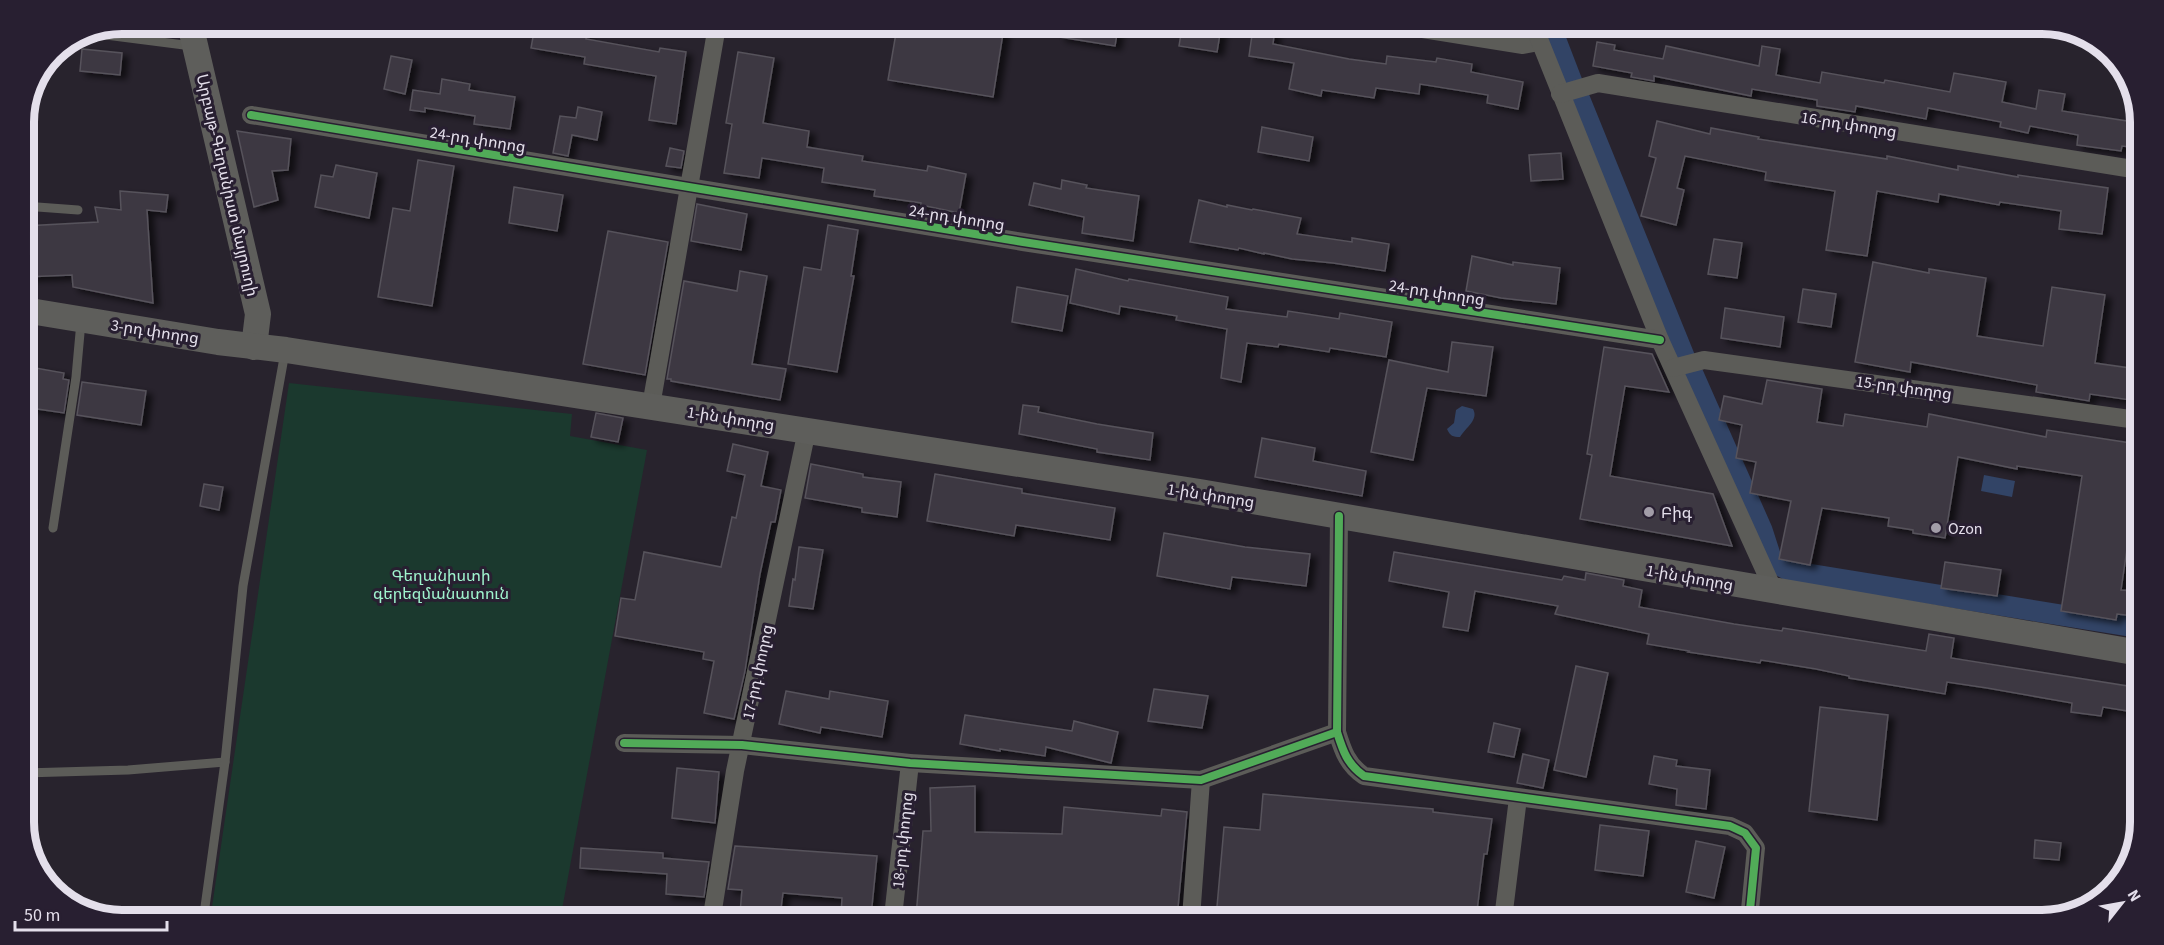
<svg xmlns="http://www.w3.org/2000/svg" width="2164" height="945" font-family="'Source Sans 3','Noto Sans Armenian',sans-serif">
<defs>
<filter id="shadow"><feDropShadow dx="6" dy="4" stdDeviation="3" flood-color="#0009"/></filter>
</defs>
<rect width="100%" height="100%" fill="#28232d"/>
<!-- green -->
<polygon fill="#1b392e" points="289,383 572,414 570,436 647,450 561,915 211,914"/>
<!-- water -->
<g fill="#324466">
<path d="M 1462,406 L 1473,409 C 1479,420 1466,427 1460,437 C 1453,437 1450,436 1447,429 L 1454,423 L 1456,410 Z"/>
<polygon points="1984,475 2015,481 2012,497 1981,491"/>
</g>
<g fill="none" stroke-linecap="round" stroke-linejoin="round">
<!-- canal -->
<g stroke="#324466" stroke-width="21">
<polyline points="1552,30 1572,82"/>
<polyline points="1580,100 1684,356"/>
<polyline points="1693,374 1762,530 1772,561 1790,571 2135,627"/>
</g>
</g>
<!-- building -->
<g fill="#3e3843" stroke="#57535b" stroke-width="1.5" filter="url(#shadow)">
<polygon points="535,26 587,32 586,39 659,52 660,48 686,52 676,124 649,120 656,76 584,64 585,57 531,48"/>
<polygon points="897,27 1004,27 993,97 888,80"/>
<polygon points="1060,28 1118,28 1115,46 1060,37"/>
<polygon points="1182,28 1221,28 1217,52 1179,46"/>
<polygon points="1253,28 1275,28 1273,44 1349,59 1386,64 1387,56 1436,62 1437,58 1472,64 1471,72 1523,82 1518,109 1487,103 1488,95 1420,84 1419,94 1376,88 1374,98 1322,90 1321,96 1289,89 1294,63 1249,56"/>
<polygon points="1597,42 1615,45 1614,50 1663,59 1666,46 1759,66 1762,46 1780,49 1776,75 1820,83 1822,72 1884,83 1885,80 1950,92 1954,73 1983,78 2006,82 2002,102 2036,109 2039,90 2065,94 2062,111 2140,123 2139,148 2122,146 2121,151 2077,145 2078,135 2030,126 2028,133 2000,127 2001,122 1928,108 1926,119 1856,106 1855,112 1817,106 1817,100 1752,89 1751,96 1654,76 1654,81 1631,77 1632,73 1593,66"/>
<polygon points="82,49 122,53 120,75 80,71"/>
<polygon points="738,52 774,58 763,123 809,131 807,147 863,156 862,161 927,171 928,166 966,174 959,213 921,205 921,203 874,196 875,190 822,182 824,168 762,158 759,178 724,173 732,124 726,123"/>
<polygon points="391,56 412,60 405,94 384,89"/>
<polygon points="442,79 470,84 469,90 515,97 510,129 474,124 475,116 425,108 425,112 410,110 413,90 440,94"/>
<polygon points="578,107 602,112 597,140 572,135 568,156 553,153 560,116 576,118"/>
<polygon points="1657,121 1710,134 1711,128 1759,137 1758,139 1887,159 1887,156 1958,170 1958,166 2018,177 2018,175 2108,188 2102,234 2059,229 2061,211 2000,202 1999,205 1939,194 1938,202 1877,191 1867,256 1826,250 1835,191 1765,180 1766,172 1685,156 1677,188 1684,190 1676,225 1641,216 1656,158 1649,156"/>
<polygon points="1262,127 1313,137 1309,161 1258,152"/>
<polygon points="237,131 291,139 288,170 272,171 278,200 254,207"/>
<polygon points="670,148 684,151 681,168 666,166"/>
<polygon points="1561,153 1563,179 1531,181 1529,155"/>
<polygon points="418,160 454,166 432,306 378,297 393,208 410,211"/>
<polygon points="336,165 377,173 369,218 315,207 321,175 333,177"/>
<polygon points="1062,180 1087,185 1086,188 1139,196 1133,241 1082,233 1084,217 1029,205 1034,183 1061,189"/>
<polygon points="514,187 563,195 557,231 509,223"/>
<polygon points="120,191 168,195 166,212 147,210 153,303 73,287 72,275 24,277 24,226 98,222 95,207 121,210"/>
<polygon points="1199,200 1227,207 1227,205 1252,210 1253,209 1301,218 1297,234 1352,242 1352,238 1389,244 1385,271 1333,263 1292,259 1264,253 1264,254 1239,248 1238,250 1190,242"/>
<polygon points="697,204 747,214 741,250 691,241"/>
<polygon points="828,225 858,230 851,276 854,276 837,372 788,364 804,267 821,270"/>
<polygon points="608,231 668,242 645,375 583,364"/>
<polygon points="1714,239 1742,243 1737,278 1708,274"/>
<polygon points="1472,256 1513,265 1513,262 1560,268 1556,304 1501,298 1466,291"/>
<polygon points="1873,262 1929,273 1929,269 1986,278 1977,336 2043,346 2052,287 2105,295 2095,363 2137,369 2137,401 2090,394 2089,401 2036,392 2037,385 1911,362 1910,372 1855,362"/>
<polygon points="1076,269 1128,281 1129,279 1228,297 1226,309 1287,317 1288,311 1339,319 1340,313 1392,322 1386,357 1330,348 1329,352 1279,344 1278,347 1247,343 1241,382 1221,378 1227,329 1176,320 1177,316 1120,306 1119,314 1070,303"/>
<polygon points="740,271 767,276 752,364 786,369 780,400 671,381 671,379 667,379 684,281 737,291"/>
<polygon points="1017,287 1068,296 1062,331 1012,322"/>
<polygon points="1803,289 1836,294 1831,327 1798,322"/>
<polygon points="1725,308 1784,317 1780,347 1721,338"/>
<polygon points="1452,342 1493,347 1486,396 1427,388 1413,460 1371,452 1389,360 1448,372"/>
<polygon points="1604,347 1652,354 1669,392 1625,386 1610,476 1713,494 1732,546 1580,519 1592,455 1587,454"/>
<polygon points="24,366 64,373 63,379 69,380 64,413 24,407"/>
<polygon points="1767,380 1822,389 1817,422 1843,426 1845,414 1927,427 1929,414 2046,437 2047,430 2137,444 2136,488 2121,590 2135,591 2135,616 2117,614 2116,620 2061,611 2082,476 2017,466 2017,469 1958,457 1945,538 1913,533 1913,530 1888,526 1889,518 1822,508 1810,565 1779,559 1791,501 1750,493 1756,462 1736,458 1742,425 1719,420 1724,396 1762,404"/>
<polygon points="82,382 146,391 141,425 77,415"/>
<polygon points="1023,405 1039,407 1038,412 1097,424 1153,433 1150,460 1097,452 1097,449 1019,434"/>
<polygon points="596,413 623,418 618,442 591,437"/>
<polygon points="1262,438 1315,448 1313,461 1366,471 1362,496 1255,477"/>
<polygon points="733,444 768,452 761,486 781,490 775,522 771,522 760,574 745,671 734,719 704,713 714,661 703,659 704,652 615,636 621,598 635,600 644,552 721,567 732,517 736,518 745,475 727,471"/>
<polygon points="811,464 863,474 863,477 901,482 897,517 862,512 862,508 805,498"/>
<polygon points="935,474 1022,489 1022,493 1115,508 1110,540 1016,525 1014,536 927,521"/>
<polygon points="204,484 223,487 219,510 200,506"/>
<polygon points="1164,533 1245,547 1310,554 1306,586 1232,577 1230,589 1157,576"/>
<polygon points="799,547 823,550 813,609 789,606 793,579 795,580"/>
<polygon points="1394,552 1562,580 1564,576 1585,580 1586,573 1624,580 1623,586 1642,590 1639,607 1734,624 1782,631 1783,628 1926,651 1929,634 1954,638 1951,658 2134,687 2134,712 2103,707 2101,716 2071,712 2072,703 1987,688 1947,682 1945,694 1849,678 1849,676 1816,669 1761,660 1760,663 1688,652 1689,651 1647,644 1649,634 1555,614 1558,606 1475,591 1468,631 1443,627 1449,592 1389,581"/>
<polygon points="1945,562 2001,570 1997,596 1941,588"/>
<polygon points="1576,666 1608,673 1586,777 1554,770"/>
<polygon points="1154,689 1208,696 1202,728 1148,721"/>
<polygon points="786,691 829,699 830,691 888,701 882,737 821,727 820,733 779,724"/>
<polygon points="1820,707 1888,715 1877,820 1809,811"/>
<polygon points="965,715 1072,731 1074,721 1118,732 1111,763 1046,747 1045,756 1000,749 1000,751 960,744"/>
<polygon points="1494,723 1520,729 1514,757 1488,752"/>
<polygon points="1523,754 1549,760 1543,788 1517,783"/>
<polygon points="1654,756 1677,760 1676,766 1710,770 1706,809 1676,805 1677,789 1649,784"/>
<polygon points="677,768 719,772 715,823 672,818"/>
<polygon points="975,786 975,832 1062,834 1064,807 1161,816 1162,809 1187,812 1177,918 916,917 923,831 931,831 930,788"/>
<polygon points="1263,794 1433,809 1433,812 1492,819 1487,854 1484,854 1476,919 1216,918 1224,827 1260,830"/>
<polygon points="1600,825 1649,831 1643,876 1595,870"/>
<polygon points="2035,840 2061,843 2059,860 2034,858"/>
<polygon points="1696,841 1725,847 1714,898 1686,892"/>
<polygon points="735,846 877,856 871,916 841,916 842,898 783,893 780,916 740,913 742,890 728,889"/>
<polygon points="581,848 663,853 663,858 709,862 704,897 666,894 667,874 580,868"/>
</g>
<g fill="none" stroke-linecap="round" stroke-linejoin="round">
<!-- service -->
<g stroke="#5c5c58" stroke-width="9">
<polyline points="98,34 192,46"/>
<polyline points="24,206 78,210"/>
<polyline points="53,528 76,377 81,322"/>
<polyline points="24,773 128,770 225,762"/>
<polyline points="204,914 225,762 243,586 285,352"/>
</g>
<!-- minor -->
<g stroke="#5c5c58" stroke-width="18">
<polyline points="1423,29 1523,45 1539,42"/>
<polyline points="1535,29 1660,340 1774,591"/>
<polyline points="1560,94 1598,83 2139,170"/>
<polyline points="251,115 1023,242 1660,340"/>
<polyline points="1673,368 1704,360 2137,420"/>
<polyline points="651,406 717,26"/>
<path d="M 1339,516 L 1337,732 C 1343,751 1347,764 1364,776 L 1730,826 L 1745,833 L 1756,848 L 1749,920"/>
<polyline points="624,743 742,745 910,763 1201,780 1337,732"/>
<polyline points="712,916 735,771 807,430"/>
<polyline points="893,917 910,763"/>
<polyline points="1191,918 1201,780"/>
<polyline points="1503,919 1518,798"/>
</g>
<!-- secondary -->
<g stroke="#5e5e5b" stroke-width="26">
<polyline points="190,24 258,314 254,347"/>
<polyline points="24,310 218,342 286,350 1200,492 2134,652"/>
</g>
<!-- cycleway casing -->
<g stroke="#281f31" stroke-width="11">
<g id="cycleway">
<polyline points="251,115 1023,242 1660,340"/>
<path d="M 1339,516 L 1337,732 C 1343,751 1347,764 1364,776 L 1730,826 L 1745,833 L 1756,848 L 1749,920"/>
<polyline points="624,743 742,745 910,763 1201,780 1337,732"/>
</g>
</g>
<!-- cycleway -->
<use href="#cycleway" stroke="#51ab58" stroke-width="8"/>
</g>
<!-- markers -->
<g fill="#a29da8" stroke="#281f31" stroke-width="2">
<circle cx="1649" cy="512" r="6"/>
<circle cx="1936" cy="528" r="6"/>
</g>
<g text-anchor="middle" stroke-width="6" stroke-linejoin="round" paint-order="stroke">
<!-- street labels -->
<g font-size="16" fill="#e4dfeb" stroke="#281f31">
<text transform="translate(1849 124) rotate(9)" y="6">16-րդ փողոց</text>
<text transform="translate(478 139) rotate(9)" y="6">24-րդ փողոց</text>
<text transform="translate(228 185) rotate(77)" y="6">Արբաթ-Գեղանիստ մայրուղի</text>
<text transform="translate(957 217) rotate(9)" y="6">24-րդ փողոց</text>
<text transform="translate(1437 292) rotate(9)" y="6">24-րդ փողոց</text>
<text transform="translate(155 331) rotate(9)" y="6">3-րդ փողոց</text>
<text transform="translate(1904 387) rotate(8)" y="6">15-րդ փողոց</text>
<text transform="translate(731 418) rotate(9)" y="6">1-ին փողոց</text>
<text transform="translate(1211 495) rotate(9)" y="6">1-ին փողոց</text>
<text transform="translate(1690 577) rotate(10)" y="6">1-ին փողոց</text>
<text transform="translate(757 672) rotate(-78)" y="6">17-րդ փողոց</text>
<text transform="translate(902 840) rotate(-84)" y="6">18-րդ փողոց</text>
</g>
<!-- poi labels -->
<g font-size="16" fill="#e4dfeb" stroke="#281f31" text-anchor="start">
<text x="1661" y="518">Բիգ</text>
<text x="1948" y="534">Ozon</text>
</g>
<!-- park labels -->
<g font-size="16" fill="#9ff4ce" stroke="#281f31">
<text x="441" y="581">Գեղանիստի<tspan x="441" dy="18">գերեզմանատուն</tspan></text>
</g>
</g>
<!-- crop -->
<path d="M0 0H2164V945H0ZM122 34H2042A88 88 0 0 1 2130 122V822A88 88 0 0 1 2042 910H122A88 88 0 0 1 34 822V122A88 88 0 0 1 122 34Z" fill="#281f31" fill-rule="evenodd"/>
<path fill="none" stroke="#e4dfeb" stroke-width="8" d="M122 34H2042A88 88 0 0 1 2130 122V822A88 88 0 0 1 2042 910H122A88 88 0 0 1 34 822V122A88 88 0 0 1 122 34Z"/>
<!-- north arrow -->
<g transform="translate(2122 903) rotate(59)" stroke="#281f31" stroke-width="4.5" paint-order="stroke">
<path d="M0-4.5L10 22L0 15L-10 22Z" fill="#e4dfeb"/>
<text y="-9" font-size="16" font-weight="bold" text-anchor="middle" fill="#e4dfeb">N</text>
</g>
<!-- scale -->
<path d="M15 921v9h152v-9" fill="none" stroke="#e4dfeb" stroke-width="3"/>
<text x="24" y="921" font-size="18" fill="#e4dfeb" stroke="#281f31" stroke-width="4.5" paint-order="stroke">50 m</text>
</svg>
